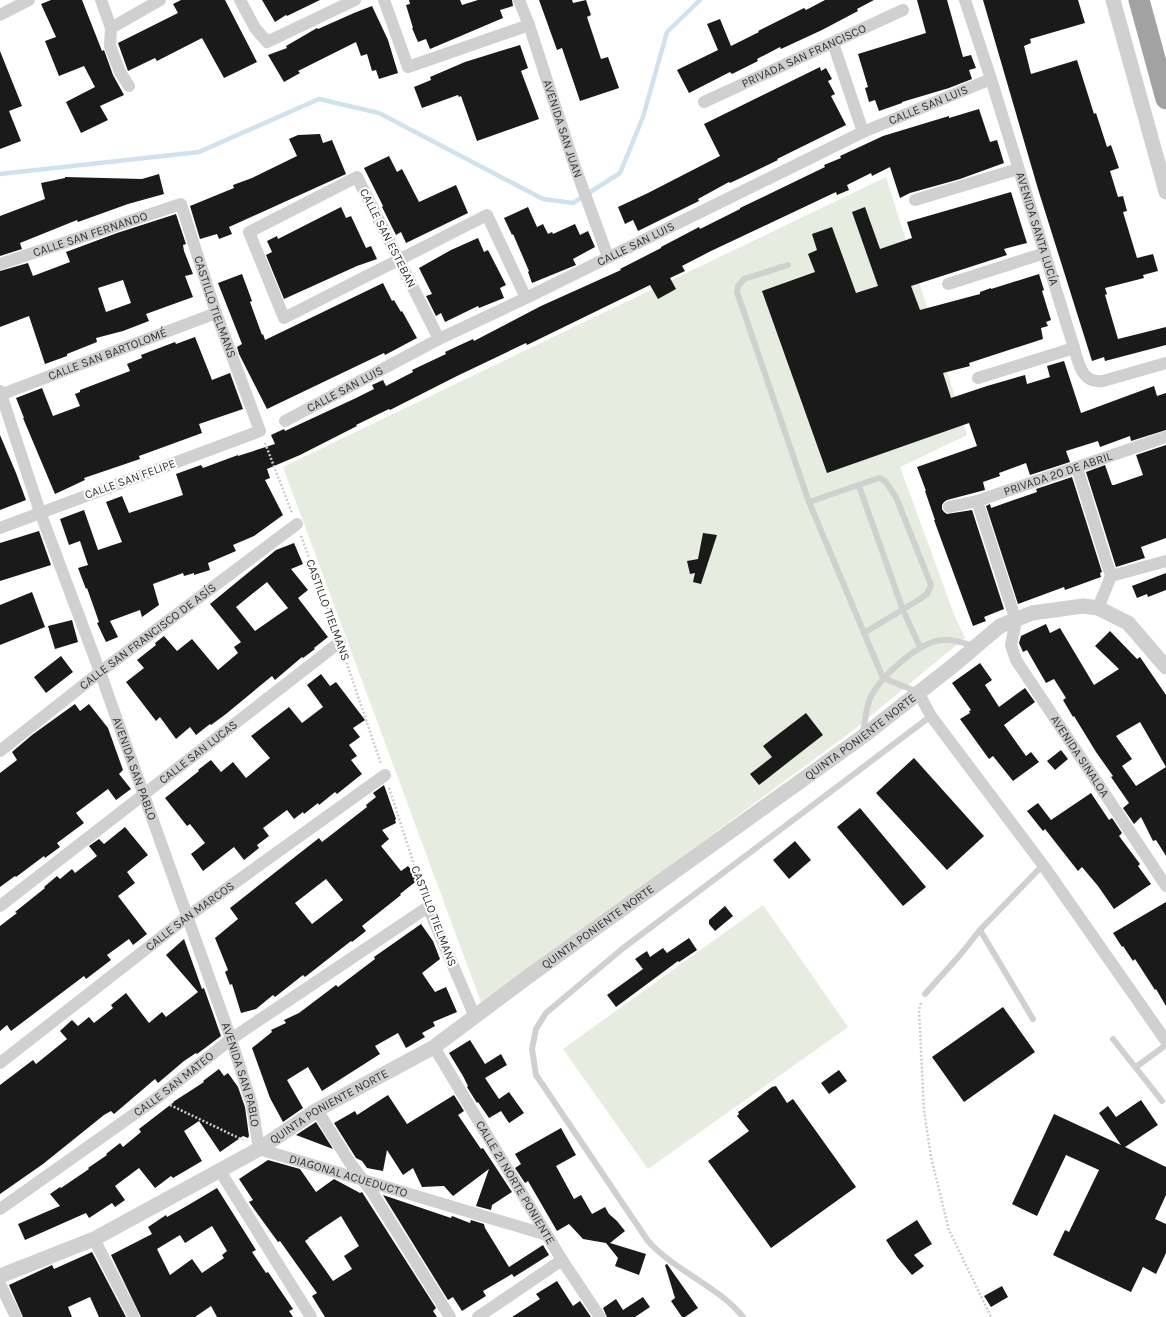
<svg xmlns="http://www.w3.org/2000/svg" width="1166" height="1317" font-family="Karla,sans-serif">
<rect width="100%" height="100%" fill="#fff"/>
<!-- green -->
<g fill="#e6ecdf">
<polygon points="886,177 967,435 900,467 955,617 965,638 851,732 482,1005 283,467"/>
<polygon points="763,905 848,1027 648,1169 563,1049"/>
</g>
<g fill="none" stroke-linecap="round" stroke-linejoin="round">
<!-- stream -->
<polyline stroke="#cfe2ee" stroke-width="4.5" points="0,174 199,152 319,99 379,113 543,199 573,203 620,173 643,117 667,32 700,0"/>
</g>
<!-- building -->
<g fill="#1a1a1a" fill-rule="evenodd">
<polygon points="51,0 82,0 102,51 104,50 113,75 124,95 100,106 108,120 81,133 66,102 95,87 84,66 59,76 45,41 56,37 41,4"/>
<polygon points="181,0 225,0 257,62 224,78 202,38 157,61 155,58 128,71 118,43 178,13 173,4"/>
<polygon points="262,0 320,0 287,16 286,15 275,22"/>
<polygon points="409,0 460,0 462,5 478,0 512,0 513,6 500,10 503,18 430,49 426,39 418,42 412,28 413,28 406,5 410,4"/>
<polygon points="539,0 572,0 573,3 586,0 591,15 587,17 601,59 608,57 619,88 580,101 562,48 557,50"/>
<polygon points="825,0 874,0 857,9 858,11 822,30 781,49 780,47 757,59 758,61 732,74 730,72 689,93 677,70 718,50 707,24 720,19 731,46 759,32 758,31 804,8 806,10"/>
<polygon points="917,0 947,0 963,57 971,55 976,68 969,70 972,79 949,88 902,102 902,103 879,111 875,100 869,102 865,88 868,87 858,54 926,33"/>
<polygon points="983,0 1078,0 1085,23 1030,39 1031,43 1024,46 1031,74 1077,60 1094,114 1096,113 1107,147 1111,145 1119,168 1110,171 1118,197 1123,196 1127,211 1123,212 1137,258 1153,254 1158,271 1143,275 1144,278 1105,288 1107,294 1105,295 1118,339 1166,327 1166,345 1105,361 1104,357 1092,361 1038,189"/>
<polygon points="372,6 388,40 398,73 379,79 376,70 372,71 367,54 361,56 356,42 298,71 300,73 284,82 268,55 287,48 286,46 317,28 318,29 354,13"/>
<polygon points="520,45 528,68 521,71 539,119 477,141 461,96 459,97 458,95 422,108 414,87 431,80 430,77 465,62"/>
<polygon points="0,51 22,106 9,111 21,141 0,149"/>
<polygon points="820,67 821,71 826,68 832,79 828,81 835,94 831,96 846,125 777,159 778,160 747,175 730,183 729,182 698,199 699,201 638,231 633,220 625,224 618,207 648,193 720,156 704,124"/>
<polygon points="979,109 990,142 997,140 1004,163 960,179 910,193 900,198 890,167 872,176 871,173 847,185 849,190 837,195 836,192 711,251 682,266 685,271 670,278 676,289 658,299 650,285 527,345 526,343 457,376 390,410 389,409 356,425 357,426 300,455 267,469 270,478 265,480 283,515 254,536 233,545 236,551 208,563 210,570 194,575 194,573 184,576 183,573 153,584 159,605 142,617 140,610 110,621 118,637 106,642 97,623 99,622 87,588 86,589 78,568 88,565 80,541 69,545 60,519 84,510 98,550 122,542 106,502 122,496 129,513 183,495 176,474 201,465 203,468 238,455 238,456 275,444 271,435 284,429 285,431 356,398 374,389 372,385 383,380 386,386 413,372 412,370 446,354 445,352 473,339 474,341 541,306 621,270 620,269 661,248 661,247 699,227 700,229 740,209 740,208 825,167 824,165 841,158 840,156 883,136 949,116 949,118"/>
<polygon points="320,134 323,143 332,140 346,174 229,227 232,234 219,239 217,234 200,239 190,206 234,188 233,185 252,178 297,156 289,139 298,135"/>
<polygon points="389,156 397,172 402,169 419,202 456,185 468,213 406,243 401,232 396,235 382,207 383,206 364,168"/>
<polygon points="159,174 164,194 128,204 78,222 77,220 20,243 22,249 0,256 0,216 45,199 41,183 65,178 65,177 142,179"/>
<polygon points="1011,192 1027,243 1004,249 1007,255 911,286 920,310 980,294 980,292 991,288 991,289 1039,274 1044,290 1042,291 1051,320 1046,322 1048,326 1041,328 1043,339 969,363 970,366 943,373 951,398 987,386 1025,375 1027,384 1050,377 1047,366 1064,361 1081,413 1154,386 1157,396 1166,393 1166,430 1131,441 1130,436 1100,447 1098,441 1066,451 1070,462 1030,475 1026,463 999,473 1000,476 983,482 985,490 947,500 944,502 942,505 942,509 944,512 947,514 972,510 1004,609 984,617 986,621 973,626 934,520 935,520 925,491 926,491 917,467 977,446 969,423 827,473 762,291 815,272 808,254 817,250 812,234 832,227 856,293 878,286 852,212 865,207 880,249 912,238 907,222"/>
<polygon points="341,207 346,218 351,216 366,248 371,246 377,259 357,266 284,299 266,255 272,252 267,241 277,236 278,239"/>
<polygon points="528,207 537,227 543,224 548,234 552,232 553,234 575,224 580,235 588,231 595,247 573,259 576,265 532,283 528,272 529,271 513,234 512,235 504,218"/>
<path d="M 176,214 L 186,244 L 183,245 L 184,251 L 193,274 L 185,276 L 193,297 L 146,314 L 149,321 L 123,331 L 96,338 L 97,342 L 67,354 L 67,356 L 45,364 L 29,316 L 0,327 L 0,271 L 28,263 L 33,276 L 70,262 L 66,252 L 117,233 ZM 123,280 L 131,303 L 106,312 L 98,288 Z"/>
<polygon points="478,238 484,252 488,250 506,285 500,288 504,298 479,308 478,306 445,322 441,313 436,316 426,296 432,294 419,268 451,250"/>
<polygon points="242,274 252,301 250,302 262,335 263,334 265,340 383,283 392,301 394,300 401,312 402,311 417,338 385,355 384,353 267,409 239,354 237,347 242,344 218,283"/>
<polygon points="195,337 212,380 230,373 243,409 199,424 202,433 139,456 140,459 84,478 85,480 55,494 23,418 24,418 16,398 42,388 53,416 80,406 75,394 80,392 80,390 130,371 127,364 142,358 141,355 175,342 176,344"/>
<polygon points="0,435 16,473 26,500 0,510"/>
<polygon points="1166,445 1166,538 1141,547 1145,558 1116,567 1086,472 1105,465 1112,485 1114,485 1143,475 1136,455"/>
<polygon points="1072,477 1102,572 1100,573 1101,577 1065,590 1064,587 1018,604 986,506 990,504 991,508 1037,492 1036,489"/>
<polygon points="39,531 51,565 0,581 0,543"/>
<polygon points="703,533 717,535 701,584 693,582 695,573 690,574 687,561 698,559"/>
<path d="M 294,543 L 303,564 L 291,569 L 308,590 L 298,598 L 328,637 L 314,648 L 315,649 L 303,658 L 302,657 L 275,680 L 272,676 L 226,714 L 211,725 L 210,724 L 196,735 L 190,727 L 176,739 L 160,717 L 156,721 L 126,682 L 144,668 L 137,660 L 156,645 L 155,643 L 164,636 L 177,651 L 192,639 L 218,670 L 238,653 L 234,647 L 241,642 L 210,604 L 276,550 ZM 267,582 L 288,608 L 255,631 L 236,607 Z"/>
<polygon points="1166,573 1166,590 1148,597 1147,594 1137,598 1132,586"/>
<polygon points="32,592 45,627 0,645 0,605"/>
<polygon points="72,620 78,642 55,649 48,626"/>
<path d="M 1046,624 L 1050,633 L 1060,628 L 1094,685 L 1119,669 L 1095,646 L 1110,631 L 1137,659 L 1140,657 L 1166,695 L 1166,856 L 1156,840 L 1153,841 L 1141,817 L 1134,824 L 1123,808 L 1129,803 L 1111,777 L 1113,776 L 1096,752 L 1074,716 L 1073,717 L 1063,700 L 1066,698 L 1054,679 L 1046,683 L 1027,650 L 1023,652 L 1019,643 L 1021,636 ZM 1140,722 L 1166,767 L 1136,786 L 1122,766 L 1132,759 L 1116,736 Z"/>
<polygon points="61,656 73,672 46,693 34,677"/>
<polygon points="980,663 992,680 985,685 999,707 1025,688 1035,702 1004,725 1026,756 1031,752 1039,762 1013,781 993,756 989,759 960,719 970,713 969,711 971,710 952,683"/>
<polygon points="321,674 330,686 336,682 365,720 353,728 360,737 349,745 357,756 351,760 362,774 337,794 335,792 319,805 318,803 304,814 303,812 294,819 287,810 263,828 269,836 257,845 259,848 244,860 234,847 203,871 191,854 205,843 190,824 187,826 165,798 199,771 198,770 211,760 221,772 233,762 246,778 270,758 251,736 289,707 302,723 323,707 307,685"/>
<polygon points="75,704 80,711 89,704 108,728 123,770 119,774 131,789 116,800 108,789 76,813 84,823 57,843 60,847 45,858 44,856 16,877 15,876 0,887 0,773 17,760 12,752 32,735"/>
<polygon points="806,713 823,735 759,785 750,774 772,757 763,746"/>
<polygon points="1061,750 1068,759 1055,770 1047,761"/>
<polygon points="914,758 984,836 947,870 876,793"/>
<path d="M 384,785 L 396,819 L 395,820 L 396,823 L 382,830 L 389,839 L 381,846 L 401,871 L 408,866 L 419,879 L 400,894 L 401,895 L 362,926 L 366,931 L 352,942 L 351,941 L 305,977 L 303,975 L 275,997 L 273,995 L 256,1009 L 241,1013 L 232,984 L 230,985 L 225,972 L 228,970 L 215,938 L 238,919 L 230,908 L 319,838 L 322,842 L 367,807 L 366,805 L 376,797 L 373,793 ZM 326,879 L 343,900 L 312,924 L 295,903 Z"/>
<polygon points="1091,793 1109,820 1112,818 1122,833 1119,836 1140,864 1138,866 1151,884 1114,909 1098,886 1082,867 1078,871 1045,829 1043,831 1027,811 1038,803 1051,820"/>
<polygon points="860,808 926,887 903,906 837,827"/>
<polygon points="125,827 148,855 127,872 135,883 118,896 147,934 133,945 129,939 107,955 111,960 86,979 84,976 11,1031 7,1025 0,1031 0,926 17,913 15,912 45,888 44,887 57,876 60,879 72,869 75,873 97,856 89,846 99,839 104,844"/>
<polygon points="795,841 811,860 789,879 773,860"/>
<polygon points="1166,902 1166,1006 1156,989 1155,990 1135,959 1133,961 1123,946 1122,947 1113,933"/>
<polygon points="725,906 733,916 715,931 709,924 709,920"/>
<polygon points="421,924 433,941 440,959 422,973 435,992 446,987 457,1012 433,1022 435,1026 422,1033 425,1037 406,1048 398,1033 375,1046 380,1054 322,1091 308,1067 287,1080 303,1108 283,1122 270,1098 252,1048 272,1032 271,1030 286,1023 284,1020 299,1013 336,985 338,987 375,959 374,957"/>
<polygon points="689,938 697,950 679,962 678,961 616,1007 607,995 643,969 635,959 647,951 650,957 663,948 667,953"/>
<polygon points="184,939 202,989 204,988 221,1036 197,1054 196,1053 184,1061 158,1083 155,1079 114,1114 111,1111 104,1115 43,1164 0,1194 0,1085 33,1060 36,1064 67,1039 60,1031 72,1020 78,1026 89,1017 94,1023 113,1008 111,1005 126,993 149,1023 162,1012 166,1017 198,992 166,955"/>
<polygon points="1003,1007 1035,1052 964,1102 932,1057"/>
<polygon points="470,1040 485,1064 501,1054 507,1065 485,1078 499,1099 509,1092 524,1113 509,1123 501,1111 489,1118 478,1102 477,1103 467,1087 468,1086 463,1076 449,1053"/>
<polygon points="219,1069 224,1076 228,1073 238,1087 245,1107 249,1136 248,1138 243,1136 220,1152 199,1121 184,1131 202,1161 173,1178 171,1176 155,1188 139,1168 115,1186 125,1200 115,1207 112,1203 89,1218 86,1213 25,1240 18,1224 60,1206 50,1194 60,1187 61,1188 89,1169 88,1168 107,1155 106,1154 120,1143 123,1147 141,1132 139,1129 174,1102 173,1102 204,1082 203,1081"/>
<polygon points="839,1070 847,1081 829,1094 821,1083"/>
<polygon points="776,1086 787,1103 793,1099 856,1187 771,1248 708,1161 749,1131 737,1116 739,1114 738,1112 772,1087"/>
<polygon points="388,1095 407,1124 454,1095 464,1111 458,1115 481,1149 483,1148 512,1192 492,1205 491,1210 476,1206 489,1169 453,1196 444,1186 422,1187 413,1168 403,1175 387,1150 383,1171 367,1168 362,1161 356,1158 334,1123 355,1111 357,1115"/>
<polygon points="1141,1100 1158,1125 1125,1147 1166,1167 1166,1195 1155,1219 1166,1224 1166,1253 1156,1274 1143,1267 1131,1292 1053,1255 1065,1230 1069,1232 1099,1170 1066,1155 1037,1216 1012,1204 1054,1114 1121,1145 1099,1113 1108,1106 1116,1117"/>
<polygon points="316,1122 333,1149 296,1135"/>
<polygon points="561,1128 576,1155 556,1166 574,1199 581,1195 592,1214 605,1207 609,1214 617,1221 625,1231 610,1243 646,1254 639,1275 615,1266 618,1258 606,1243 583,1239 569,1224 557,1231 528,1181 525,1183 515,1168 521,1164 515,1154"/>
<path d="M 268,1160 L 300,1169 L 316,1192 L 334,1179 L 360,1193 L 362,1192 L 436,1308 L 433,1311 L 437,1317 L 325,1317 L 312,1296 L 317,1293 L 280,1241 L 278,1242 L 249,1202 L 253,1200 L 239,1179 ZM 341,1216 L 359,1246 L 344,1256 L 352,1269 L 333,1281 L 305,1241 L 309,1238 L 308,1238 Z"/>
<path d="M 217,1188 L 256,1250 L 252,1252 L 266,1273 L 268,1272 L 293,1309 L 289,1311 L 293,1317 L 217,1317 L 211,1306 L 195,1317 L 141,1317 L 111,1255 L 152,1234 L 148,1227 L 166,1215 L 167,1217 L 185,1207 ZM 212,1226 L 227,1251 L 222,1255 L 224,1258 L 202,1273 L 192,1259 L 170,1275 L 157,1249 L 180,1235 L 185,1243 Z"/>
<polygon points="383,1195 451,1218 452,1216 470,1223 471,1220 484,1224 485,1228 509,1267 543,1245 549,1255 514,1277 512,1274 483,1291 486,1296 462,1311 453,1297 448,1300"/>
<polygon points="917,1220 932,1244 914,1255 924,1266 912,1275 897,1257 886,1240"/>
<polygon points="92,1252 126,1317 99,1317 90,1297 68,1307 72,1317 23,1317 9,1285 52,1265 54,1269"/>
<polygon points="667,1264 698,1308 685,1317 682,1317 671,1301 675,1298 665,1265"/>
<polygon points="557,1281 573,1306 580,1301 591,1317 512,1317 540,1299 536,1294"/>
<polygon points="1002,1286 1008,1297 991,1307 984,1296"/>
<polygon points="643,1297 650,1307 635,1317 607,1317 603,1308 616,1299 623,1310"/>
</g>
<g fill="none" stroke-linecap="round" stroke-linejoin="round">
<!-- path -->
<g stroke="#cdcdcd" stroke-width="2.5" stroke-dasharray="2 2" stroke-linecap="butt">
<polyline points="265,443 292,513"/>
<polyline points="301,536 335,629"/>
<polyline points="344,655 381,764"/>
<polyline points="389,788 424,895"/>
<polyline points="921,1003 919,1010 924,1111 931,1157 949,1230 991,1317"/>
<polyline points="170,1105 243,1140"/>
</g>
<!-- service -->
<g stroke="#d0d0d0" stroke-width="6">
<polyline points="788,265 744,279 738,286 737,292 809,502 883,678 918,692"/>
<polyline points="859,486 903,610 920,647"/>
<polyline points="809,502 879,478 885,481 896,497 931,585 927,594 920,599 864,633"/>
<path d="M 863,732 C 865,721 866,707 871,696 C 882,676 920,640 944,640 C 954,639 964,643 974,646"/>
<polyline points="980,930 1033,1019"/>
<polyline points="925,994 960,955 980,930 1043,865"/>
<polyline points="1113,1039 1162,1101"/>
<polyline points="1136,1067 1166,1045"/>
<path d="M 743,1317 C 718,1286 675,1271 648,1241 L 536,1075 L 532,1049 L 536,1029 L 546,1013 L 622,949 L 931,716"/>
</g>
<!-- minor -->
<g stroke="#d0d0d0" stroke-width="12">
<polyline points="101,0 111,28 110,46 120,72 129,86"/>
<polyline points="240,0 255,28 267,42 355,0"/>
<polyline points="384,0 408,67 529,25"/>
<path id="s1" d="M 519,0 L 529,25 L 575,167 L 608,257"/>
<path id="s2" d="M 965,0 L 991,79 L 1074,348 C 1079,364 1082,384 1103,381 L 1166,363"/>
<polyline points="0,15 29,0"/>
<polyline points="111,28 160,0"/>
<polyline points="833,43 863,132"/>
<path id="s3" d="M 704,102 L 903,10"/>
<polyline points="915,200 1018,169"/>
<path id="s4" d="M 0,264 L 181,204 L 216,313 L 260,431 L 0,528"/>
<polyline points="948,284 1045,253"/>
<polyline points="439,339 357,177 249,232 284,318 487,215 526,298"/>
<polyline points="978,378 1074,348"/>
<path id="s5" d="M 0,391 L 40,512 L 100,672 L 231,1039 L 252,1105 L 259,1149 L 547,1235"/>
<path id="s6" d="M 0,395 L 216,313"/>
<path id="s7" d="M 285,421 L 439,339 L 526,298 L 863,132 L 991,79"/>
<polyline points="1077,468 1111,576 1098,608"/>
<path id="s8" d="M 977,501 L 1016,621 L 1011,645 L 1016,660 L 1166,886"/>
<path id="s9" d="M 949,507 L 977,501 L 1166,437"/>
<polyline points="1111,576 1166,561"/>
<polyline points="918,692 931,716 1043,865 1166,1041"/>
<path id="s10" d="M 0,751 L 100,672 L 297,524"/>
<path id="s11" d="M 0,906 L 340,642"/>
<path id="s12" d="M 434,1047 L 562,1260 L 600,1317"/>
<path id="s13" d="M 0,1063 L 187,917 L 385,775"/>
<polyline points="317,1110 350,1163 372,1192 450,1317"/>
<polyline points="220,1171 311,1317"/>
<path id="s14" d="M 0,1209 L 157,1098 L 231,1039 L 428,907 L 475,1017"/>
<polyline points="94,1239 134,1317"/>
<polyline points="0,1284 16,1317"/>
<polyline points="478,1317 562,1260"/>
</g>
<!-- tertiary -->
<g stroke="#d0d0d0" stroke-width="15">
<polyline points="1113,0 1166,192"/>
<path id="s15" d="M 0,1276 L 94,1239 L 259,1149 L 317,1110 L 434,1047 L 529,976 L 862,737 L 954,665 L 1000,626 L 1032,613 L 1083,606 L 1098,608 L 1128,623 L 1166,667"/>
</g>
<!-- trunk -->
<polyline stroke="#a2a2a2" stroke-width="21" points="1139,0 1166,99"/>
</g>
<g text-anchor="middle" stroke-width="4" stroke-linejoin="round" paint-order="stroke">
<!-- street labels -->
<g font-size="12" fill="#333" stroke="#fff">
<text dy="4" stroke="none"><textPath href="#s3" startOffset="110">PRIVADA SAN FRANCISCO</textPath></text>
<text dy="4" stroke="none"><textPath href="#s7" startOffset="717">CALLE SAN LUIS</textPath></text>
<text dy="4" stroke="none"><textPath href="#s1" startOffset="136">AVENIDA SAN JUAN</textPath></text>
<text dy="4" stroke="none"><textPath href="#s2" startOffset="240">AVENIDA SANTA LUCÍA</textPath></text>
<text dy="4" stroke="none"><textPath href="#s4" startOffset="95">CALLE SAN FERNANDO</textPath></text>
<text transform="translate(388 238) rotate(63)" y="4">CALLE SAN ESTEBAN</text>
<text dy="4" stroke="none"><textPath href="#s7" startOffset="393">CALLE SAN LUIS</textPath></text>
<text dy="4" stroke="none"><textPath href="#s4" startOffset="299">CASTILLO TIELMANS</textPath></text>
<text dy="4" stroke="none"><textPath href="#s6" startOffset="115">CALLE SAN BARTOLOMÉ</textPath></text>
<text dy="4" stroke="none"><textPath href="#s7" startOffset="68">CALLE SAN LUIS</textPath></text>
<text dy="4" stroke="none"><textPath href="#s9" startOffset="114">PRIVADA 20 DE ABRIL</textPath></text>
<text transform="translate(130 479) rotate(-20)" y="4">CALLE SAN FELIPE</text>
<text transform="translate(328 610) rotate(70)" y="4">CASTILLO TIELMANS</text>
<text dy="4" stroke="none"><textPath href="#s10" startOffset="187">CALLE SAN FRANCISCO DE ASÍS</textPath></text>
<text dy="4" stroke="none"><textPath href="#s15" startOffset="1019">QUINTA PONIENTE NORTE</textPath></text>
<text dy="4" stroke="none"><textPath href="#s11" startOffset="251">CALLE SAN LUCAS</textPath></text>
<text dy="4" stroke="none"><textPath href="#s8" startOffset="282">AVENIDA SINALOA</textPath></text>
<text dy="4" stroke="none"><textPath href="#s5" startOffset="401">AVENIDA SAN PABLO</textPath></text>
<text dy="4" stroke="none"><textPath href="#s13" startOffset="240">CALLE SAN MARCOS</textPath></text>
<text transform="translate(434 916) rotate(69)" y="4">CASTILLO TIELMANS</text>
<text dy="4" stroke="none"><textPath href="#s15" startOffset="695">QUINTA PONIENTE NORTE</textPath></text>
<text dy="4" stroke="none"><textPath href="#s5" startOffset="725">AVENIDA SAN PABLO</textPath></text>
<text dy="4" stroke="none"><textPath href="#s14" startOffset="214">CALLE SAN MATEO</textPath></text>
<text dy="4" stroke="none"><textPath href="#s15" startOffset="371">QUINTA PONIENTE NORTE</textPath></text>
<text dy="4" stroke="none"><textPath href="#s5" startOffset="895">DIAGONAL ACUEDUCTO</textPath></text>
<text dy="4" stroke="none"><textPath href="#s12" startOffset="158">CALLE 21 NORTE PONIENTE</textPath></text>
</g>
</g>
</svg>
